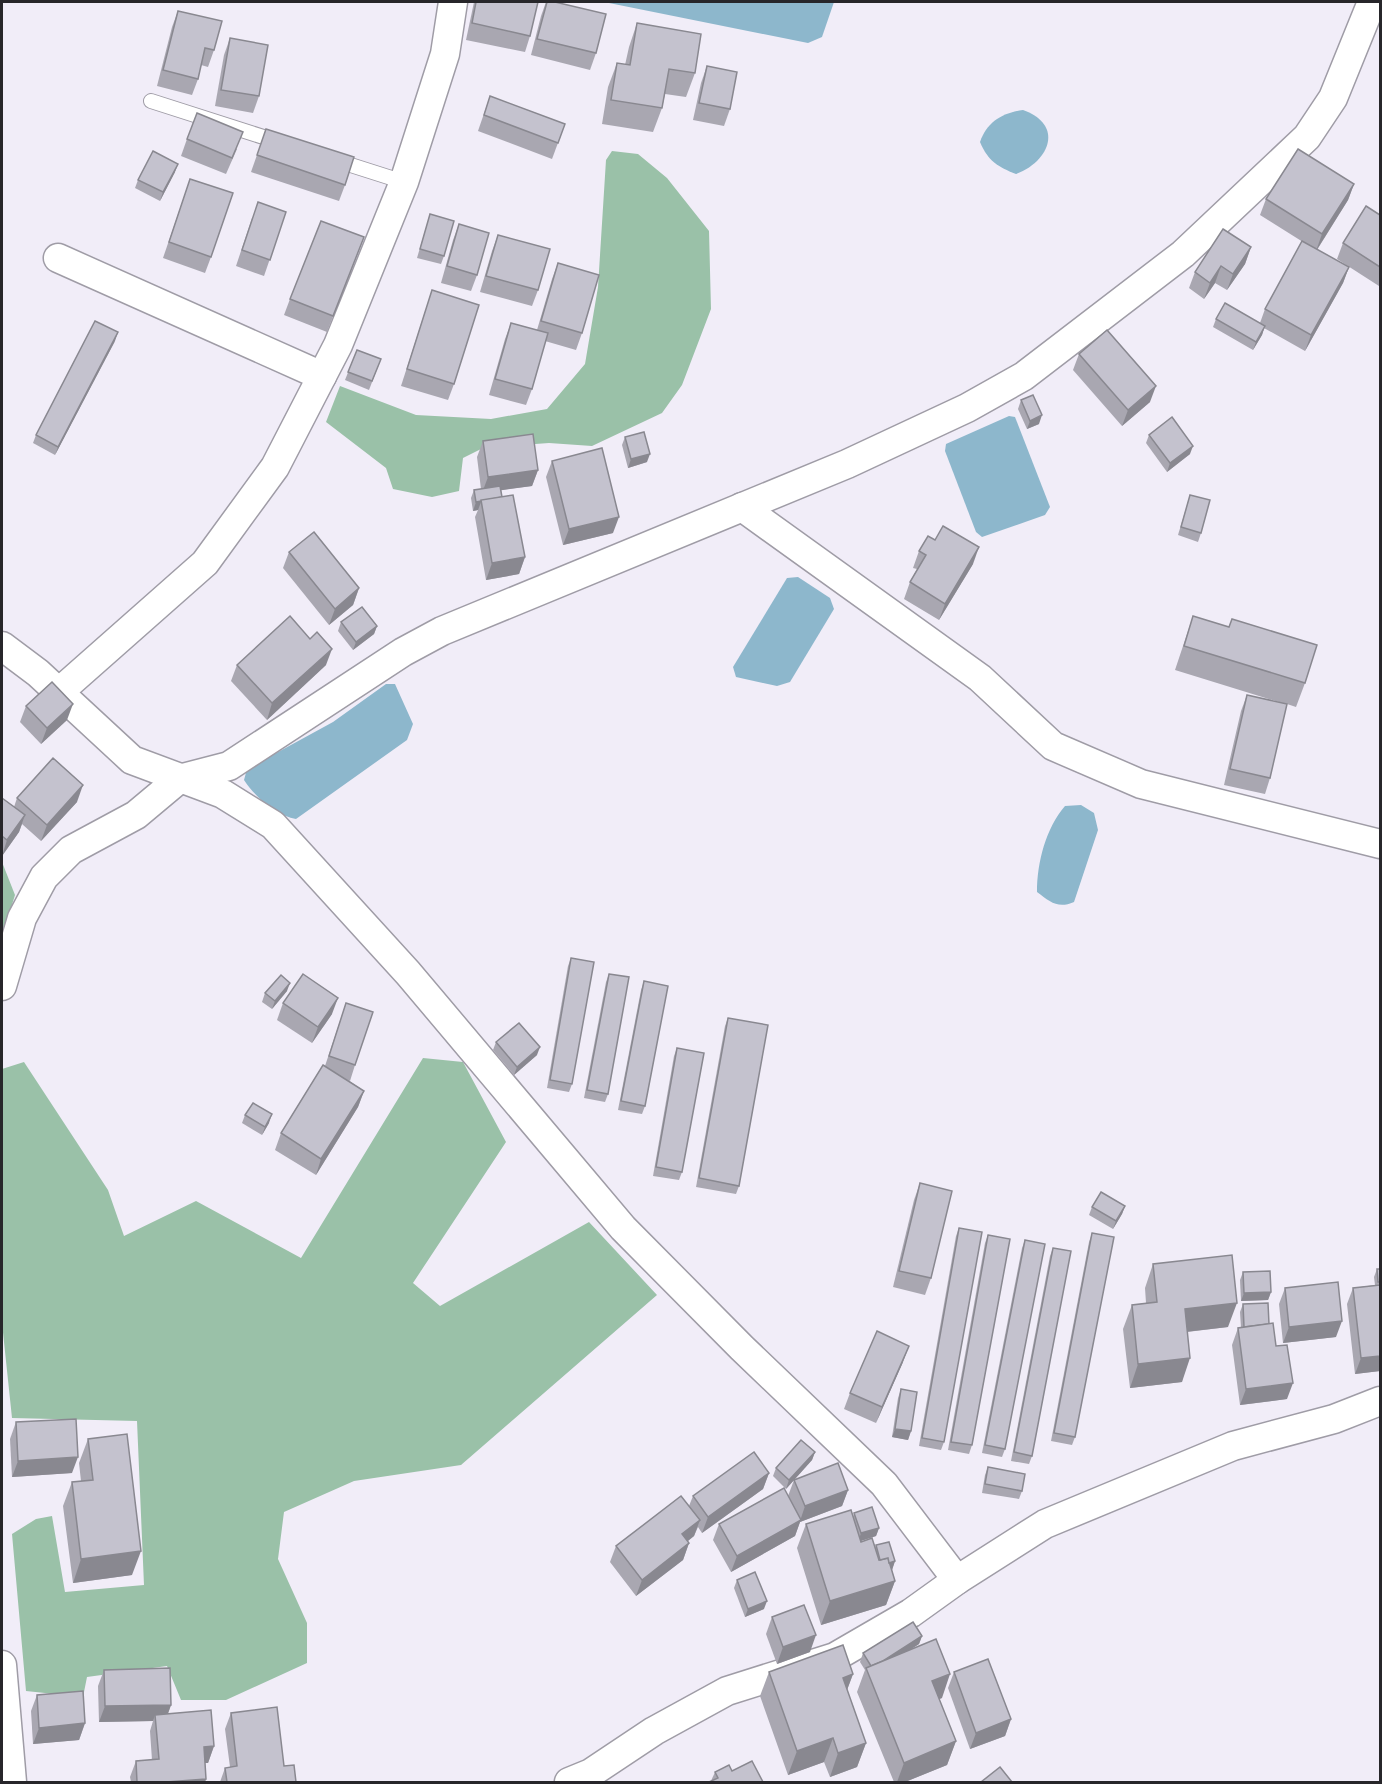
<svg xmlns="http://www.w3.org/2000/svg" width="1382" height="1784" font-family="Lato,sans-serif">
<rect width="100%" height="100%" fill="#f1edf8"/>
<!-- forest -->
<g fill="#9ac1a8">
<polygon points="612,151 638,154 667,178 709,231 711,309 682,385 662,413 592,446 549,443 483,448 463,458 459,491 432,497 393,489 386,468 326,422 340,386 416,415 491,419 547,409 585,364 598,287 606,160"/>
<polygon points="2,862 15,895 2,937"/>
<polygon points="423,1058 463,1062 506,1142 413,1283 440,1306 589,1222 657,1295 461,1465 354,1481 284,1512 278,1559 307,1623 307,1663 226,1700 181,1700 167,1666 87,1677 83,1697 26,1691 12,1534 36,1519 52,1516 65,1592 144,1585 137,1421 12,1418 2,1323 2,1069 24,1062 108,1190 124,1236 196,1201 301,1258"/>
</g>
<!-- water -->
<g fill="#8db7cc">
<polygon points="604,2 834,2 822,37 808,43"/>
<path d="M 1023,110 C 1065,125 1049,162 1016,174 C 998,167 988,161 980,142 C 987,122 1002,113 1023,110 Z"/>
<polygon points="1009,416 1015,417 1050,507 1045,515 982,537 976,532 945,451 946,444"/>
<polygon points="798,577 830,598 834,609 790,682 777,686 736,677 733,667 787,578"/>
<path d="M 386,684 L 395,684 L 413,724 L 407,740 L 296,819 C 277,816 255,797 244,780 L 247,769 L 333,722 Z"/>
<path d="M 1081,805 L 1094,813 L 1098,830 L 1074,902 C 1058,909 1050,902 1037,892 C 1037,862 1046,828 1065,806 Z"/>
</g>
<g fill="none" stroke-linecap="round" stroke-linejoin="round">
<!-- lane casing -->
<g stroke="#9f9ca6" stroke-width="16">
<g id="lane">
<polyline points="151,101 279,142"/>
<polyline points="335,160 404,182"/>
</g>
</g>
<!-- street casing -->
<g stroke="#9f9ca6" stroke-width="31">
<g id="street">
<polyline points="58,258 322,376"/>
<polyline points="742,507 980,678 1053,746 1141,784 1380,844"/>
<polyline points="2,646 38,673 132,760 223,794 273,825 408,973 623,1228 742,1348 884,1484 957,1580"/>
<polyline points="59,692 205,563 275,467 338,345 404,182 445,54 453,2"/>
<polyline points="2,986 22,918 44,877 71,850 136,815 179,779 229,766 403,652 442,631 847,464 967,408 1024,376 1183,254 1307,137 1333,98 1372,2"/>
<polyline points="2,1665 12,1782"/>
<polyline points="569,1782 591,1773 654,1731 727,1691 835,1657 911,1613 957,1580 1045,1524 1233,1446 1334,1419 1380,1401"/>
</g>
</g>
<!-- lane -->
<use href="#lane" stroke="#fff" stroke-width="14"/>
<!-- street -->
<use href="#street" stroke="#fff" stroke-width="28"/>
</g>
<!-- wall -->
<g fill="#a9a7b1">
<polygon points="474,2 538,2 530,36 525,52 466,40"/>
<polygon points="546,2 596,53 590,70 531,55 541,16"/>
<polygon points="178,11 214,50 208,67 201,65 198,79 192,95 157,86 172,27"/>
<polygon points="637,23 695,73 686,97 665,94 662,108 653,132 602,124 608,87 617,63 625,65 629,47"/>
<polygon points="230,38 259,96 253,113 215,106 224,55"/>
<polygon points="707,66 730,109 724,126 693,120 701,83"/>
<polygon points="490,96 565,124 552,159 478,131"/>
<polygon points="266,129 345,185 339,201 251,172"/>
<polygon points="187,139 237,149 226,174 181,156"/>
<polygon points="175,172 160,201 135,188 138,180"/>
<polygon points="190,179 211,257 205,273 163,258"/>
<polygon points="1354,184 1348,200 1317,250 1349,267 1343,283 1305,351 1264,328 1262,335 1253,350 1213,327 1216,319 1260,323 1265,309 1303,242 1260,215 1266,199"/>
<polygon points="286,212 264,276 236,266 252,218"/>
<polygon points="430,214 444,256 441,264 417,258"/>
<polygon points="1380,215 1380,283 1379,286 1337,259 1343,243"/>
<polygon points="459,224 477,275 471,291 441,283 453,240"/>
<polygon points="498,235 538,290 532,306 480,292 492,251"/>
<polygon points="364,237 327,332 284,315 290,299"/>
<polygon points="1251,247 1245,264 1227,290 1215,283 1204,299 1189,288 1195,272"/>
<polygon points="558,263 582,333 576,350 545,341 532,389 526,405 489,395 505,339 511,323 537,330 552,279"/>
<polygon points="432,290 454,384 448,400 401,386"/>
<polygon points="115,341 55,455 33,443 36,435"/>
<polygon points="357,350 381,359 369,390 345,380"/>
<polygon points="1079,354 1150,402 1122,426 1073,370"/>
<polygon points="1021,400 1039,424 1027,429 1018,409"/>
<polygon points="1149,435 1190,454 1167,472 1146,443"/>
<polygon points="625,437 647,462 628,468 622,445"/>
<polygon points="483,441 538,470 532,486 501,490 502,497 525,557 519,574 486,580 475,517 478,510 473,511 471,498 474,490 481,489 477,457"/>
<polygon points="552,461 613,533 563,545 546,477"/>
<polygon points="1190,495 1201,533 1198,542 1178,535"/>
<polygon points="919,551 973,564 939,620 904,599 910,582 917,569 913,568"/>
<polygon points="289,552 359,588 353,605 329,625 283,568"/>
<polygon points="1193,616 1305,683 1296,707 1287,704 1270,778 1265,794 1224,785 1241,711 1247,695 1282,703 1175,670"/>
<polygon points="341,622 377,626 374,634 353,650 338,631"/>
<polygon points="310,639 326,665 267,720 231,681 237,665"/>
<polygon points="26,706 67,720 41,744 20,722"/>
<polygon points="2,798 14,807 17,798 77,802 41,841 22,824 19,832 2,856"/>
<polygon points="571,958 572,1084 569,1092 547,1088 568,966"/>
<polygon points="609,974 608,1094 605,1102 584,1098 606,982"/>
<polygon points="644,981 645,1106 642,1114 618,1110 641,990"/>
<polygon points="287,991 272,1009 262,1002 265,993"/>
<polygon points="283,1003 332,1014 312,1043 277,1020"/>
<polygon points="346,1003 355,1065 350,1081 348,1080 364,1091 358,1107 316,1175 275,1150 281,1133 325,1066"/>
<polygon points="728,1018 739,1186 736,1194 696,1187 725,1026"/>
<polygon points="496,1042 537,1055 514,1075 493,1050"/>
<polygon points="677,1048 682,1172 679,1180 653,1176 674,1056"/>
<polygon points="245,1115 269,1123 262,1135 242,1123"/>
<polygon points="920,1183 931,1278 925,1295 893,1287 914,1200"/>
<polygon points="1125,1206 1122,1214 1113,1229 1089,1215 1092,1207"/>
<polygon points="959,1228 944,1442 941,1450 919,1446 956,1236"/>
<polygon points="1092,1233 1075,1437 1072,1445 1051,1441 1089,1242"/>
<polygon points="988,1235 972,1445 969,1454 948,1450 985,1243"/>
<polygon points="1025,1240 1005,1449 1002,1457 982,1453 1022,1248"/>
<polygon points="1053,1248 1032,1456 1029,1464 1011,1461 1050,1256"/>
<polygon points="1153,1264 1228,1327 1187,1332 1182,1382 1130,1388 1123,1329 1132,1305 1146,1303 1145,1288"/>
<polygon points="1377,1269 1380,1269 1380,1371 1355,1374 1347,1304 1353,1288 1375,1285 1374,1277"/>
<polygon points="1243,1272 1271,1292 1268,1300 1241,1301 1240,1280"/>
<polygon points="1285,1288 1336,1337 1283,1343 1279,1304"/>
<polygon points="1243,1304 1269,1324 1276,1346 1287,1399 1240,1405 1232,1345 1238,1328 1241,1328 1240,1312"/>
<polygon points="903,1362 876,1423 844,1409 850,1393"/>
<polygon points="901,1389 911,1431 908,1440 892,1437 898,1398"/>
<polygon points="16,1422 72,1473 12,1477 10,1439"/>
<polygon points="88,1439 132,1575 73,1583 63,1506 72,1482 81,1481 79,1463"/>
<polygon points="815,1452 812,1460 786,1489 773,1476 776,1468"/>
<polygon points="988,1467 1022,1491 1019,1499 982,1493 985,1475"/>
<polygon points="769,1473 763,1489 702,1533 698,1527 694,1536 687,1542 689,1543 683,1560 636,1596 610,1562 616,1546 689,1506 693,1496"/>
<polygon points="794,1480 848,1490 842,1506 800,1522 795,1536 731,1572 713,1540 719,1524 790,1500 788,1496"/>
<polygon points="854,1513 879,1528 876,1536 860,1541 861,1542 875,1548 876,1545 895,1561 892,1570 895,1581 886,1605 821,1625 797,1548 806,1524 853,1517"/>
<polygon points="737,1580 764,1609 745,1617 734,1588"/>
<polygon points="772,1617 810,1652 777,1664 766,1634"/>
<polygon points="922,1636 919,1644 910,1650 942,1698 939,1699 956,1741 947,1765 905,1782 894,1782 857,1692 865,1670 860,1662 863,1653"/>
<polygon points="104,1670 171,1705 168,1714 214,1746 208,1763 205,1763 206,1779 205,1782 131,1782 130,1777 136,1761 152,1760 150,1731 153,1721 99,1722 98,1686"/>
<polygon points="769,1672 853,1674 847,1690 866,1743 857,1767 830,1777 824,1762 788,1775 760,1696"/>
<polygon points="954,1672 1011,1719 1005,1736 970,1749 948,1688"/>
<polygon points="37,1695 85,1723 79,1740 33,1744 31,1711"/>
<polygon points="231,1713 284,1766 296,1782 220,1782 225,1768 230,1767 225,1729"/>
<polygon points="732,1771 711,1781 715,1772"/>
</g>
<!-- shaded-wall -->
<g fill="#898890">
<polygon points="178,164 175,172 160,201 163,192"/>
<polygon points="1354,184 1348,200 1316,251 1322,234"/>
<polygon points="1251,247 1245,264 1227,290 1233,274"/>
<polygon points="1221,266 1215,283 1204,299 1210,283"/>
<polygon points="1349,267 1343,283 1305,351 1311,335"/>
<polygon points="1265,326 1262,335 1253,350 1256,342"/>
<polygon points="118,332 115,341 55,455 58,447"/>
<polygon points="1156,386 1150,402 1122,426 1128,410"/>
<polygon points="1042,415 1039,424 1027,429 1030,421"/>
<polygon points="1193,446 1190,454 1167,472 1170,463"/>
<polygon points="650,454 647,462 628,468 631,459"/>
<polygon points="538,470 532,486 482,493 488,477"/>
<polygon points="476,502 481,502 478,510 473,511"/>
<polygon points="619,517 613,533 563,545 569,529"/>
<polygon points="979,547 973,564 939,620 945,604"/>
<polygon points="525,557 519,574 486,580 492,563"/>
<polygon points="359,588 353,605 329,625 335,609"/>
<polygon points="377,626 374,634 353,650 356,642"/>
<polygon points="332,649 326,665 267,720 272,703"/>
<polygon points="73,704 67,720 41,744 47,728"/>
<polygon points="83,785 77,802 41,841 47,825"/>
<polygon points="25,815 19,832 2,856 7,840"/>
<polygon points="290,983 287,991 272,1009 275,1001"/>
<polygon points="338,998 332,1014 312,1043 318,1027"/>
<polygon points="540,1047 537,1055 514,1075 517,1067"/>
<polygon points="364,1091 358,1107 316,1175 321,1159"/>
<polygon points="272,1114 269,1123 262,1135 265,1127"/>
<polygon points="1125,1206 1122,1214 1113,1229 1116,1221"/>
<polygon points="1271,1292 1268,1300 1241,1301 1244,1293"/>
<polygon points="1237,1303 1228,1327 1176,1333 1185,1309"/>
<polygon points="1342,1321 1336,1337 1283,1343 1289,1327"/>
<polygon points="909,1346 903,1362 876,1423 882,1407"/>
<polygon points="1380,1356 1380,1371 1355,1374 1361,1358"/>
<polygon points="1190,1358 1182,1382 1130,1388 1138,1364"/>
<polygon points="1293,1383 1287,1399 1240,1405 1246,1389"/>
<polygon points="895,1429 911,1431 908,1440 892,1437"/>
<polygon points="815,1452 812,1460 786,1489 789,1480"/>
<polygon points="78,1457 72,1473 12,1477 18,1461"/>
<polygon points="769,1473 763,1489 702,1533 708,1517"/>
<polygon points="848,1490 842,1506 800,1522 795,1536 731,1572 737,1556 800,1521 805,1506"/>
<polygon points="700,1520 694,1536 676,1550 682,1534"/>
<polygon points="879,1528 876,1536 858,1542 861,1533"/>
<polygon points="689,1543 683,1560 636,1596 642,1580"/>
<polygon points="141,1551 132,1575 73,1583 81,1559"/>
<polygon points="895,1561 892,1570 882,1565"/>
<polygon points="895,1581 886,1605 821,1625 830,1601"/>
<polygon points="767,1601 764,1609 745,1617 748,1609"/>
<polygon points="816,1635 810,1652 777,1664 783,1647"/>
<polygon points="922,1636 919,1644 869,1676 872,1668"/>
<polygon points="853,1674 844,1698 843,1678"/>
<polygon points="950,1674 942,1698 923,1705 932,1681"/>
<polygon points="171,1705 165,1721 155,1715 153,1721 99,1722 105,1706"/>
<polygon points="1011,1719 1005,1736 970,1749 976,1733"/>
<polygon points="85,1723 79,1740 33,1744 39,1728"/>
<polygon points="833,1738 824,1762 788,1775 797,1751"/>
<polygon points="956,1741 947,1765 905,1782 897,1782 904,1763"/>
<polygon points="866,1743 857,1767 830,1777 838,1753"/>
<polygon points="214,1746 208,1763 198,1763 204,1747"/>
<polygon points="206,1779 205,1782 166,1782"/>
</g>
<!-- building -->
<g fill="#c4c2ce" stroke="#898890" stroke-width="1.5">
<polygon points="476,2 538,2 530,36 472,23"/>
<polygon points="547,2 555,2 606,14 596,53 537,39"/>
<polygon points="178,11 222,21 214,50 205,48 198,79 163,70"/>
<polygon points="637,23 701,34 695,73 669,69 662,108 611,100 617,63 630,65"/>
<polygon points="230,38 268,45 259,96 221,90"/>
<polygon points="707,66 737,72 730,109 699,103"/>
<polygon points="490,96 565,124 558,143 484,115"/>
<polygon points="197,113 243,132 232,158 187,139"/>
<polygon points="266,129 354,157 345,185 257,155"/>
<polygon points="1298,149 1354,184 1322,234 1266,199"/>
<polygon points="153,151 178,164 163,192 138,180"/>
<polygon points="190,179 233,193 211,257 169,242"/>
<polygon points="258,202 286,212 270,260 242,250"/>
<polygon points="1366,206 1380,215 1380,267 1343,243"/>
<polygon points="430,214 454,221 444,256 420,249"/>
<polygon points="321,221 364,237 333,316 290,299"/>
<polygon points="459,224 489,233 477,275 447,266"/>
<polygon points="1223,229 1251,247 1233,274 1221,266 1210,283 1195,272"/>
<polygon points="498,235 550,249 538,290 486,276"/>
<polygon points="1302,241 1349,267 1311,335 1265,309"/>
<polygon points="558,263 599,275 582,333 541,321"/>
<polygon points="432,290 479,305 454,384 407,369"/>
<polygon points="1225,303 1265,326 1256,342 1216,319"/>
<polygon points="95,321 118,332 58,447 36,435"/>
<polygon points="511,323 548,333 532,389 495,379"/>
<polygon points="1107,330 1156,386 1128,410 1079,354"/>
<polygon points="357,350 381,359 372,381 348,372"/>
<polygon points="1033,395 1042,415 1030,421 1021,400"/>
<polygon points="1172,417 1193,446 1170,463 1149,435"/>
<polygon points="644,432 650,454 631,459 625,437"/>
<polygon points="533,434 538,470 488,477 483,441"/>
<polygon points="602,448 619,517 569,529 552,461"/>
<polygon points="500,486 502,497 476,502 474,490"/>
<polygon points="513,495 525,557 492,563 481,500"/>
<polygon points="1190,495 1210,500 1201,533 1181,527"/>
<polygon points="943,526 979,547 945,604 910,582 926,555 919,551 928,536 935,540"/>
<polygon points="314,532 359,588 335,609 289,552"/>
<polygon points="362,607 377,626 356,642 341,622"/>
<polygon points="290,616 310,639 317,632 332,649 272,703 237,665"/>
<polygon points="1193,616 1229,627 1232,619 1317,645 1305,683 1184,646"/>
<polygon points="52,682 73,704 47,728 26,706"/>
<polygon points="1247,695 1287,704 1270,778 1230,769"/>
<polygon points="53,758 83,785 47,825 17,798"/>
<polygon points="2,798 25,815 7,840 2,836"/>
<polygon points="571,958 594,962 572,1084 550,1080"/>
<polygon points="303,974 338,998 318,1027 283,1003"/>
<polygon points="609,974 629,977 608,1094 587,1090"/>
<polygon points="281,975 290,983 275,1001 265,993"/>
<polygon points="644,981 668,986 645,1106 621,1101"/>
<polygon points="346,1003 373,1012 355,1065 329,1056"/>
<polygon points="728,1018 768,1025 739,1186 699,1178"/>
<polygon points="519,1023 540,1047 517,1067 496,1042"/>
<polygon points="677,1048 704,1053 682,1172 656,1167"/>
<polygon points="323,1065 364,1091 321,1159 281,1133"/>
<polygon points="253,1103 272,1114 265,1127 245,1115"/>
<polygon points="920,1183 952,1191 931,1278 899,1271"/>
<polygon points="1101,1192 1125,1206 1116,1221 1092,1207"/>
<polygon points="959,1228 982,1232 944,1442 922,1438"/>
<polygon points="1092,1233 1114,1237 1075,1437 1054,1433"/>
<polygon points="988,1235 1010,1239 972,1445 951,1442"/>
<polygon points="1025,1240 1045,1244 1005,1449 985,1445"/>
<polygon points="1053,1248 1071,1251 1032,1456 1014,1452"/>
<polygon points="1232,1255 1237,1303 1185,1309 1190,1358 1138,1364 1132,1305 1157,1302 1153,1264"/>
<polygon points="1377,1269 1380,1269 1380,1282 1378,1282"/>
<polygon points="1270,1271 1271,1292 1244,1293 1243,1272"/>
<polygon points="1338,1282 1342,1321 1289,1327 1285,1288"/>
<polygon points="1380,1285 1380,1356 1361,1358 1353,1288"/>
<polygon points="1268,1303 1269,1324 1244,1327 1243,1304"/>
<polygon points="1273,1323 1276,1346 1287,1345 1293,1383 1246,1389 1238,1328"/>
<polygon points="877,1331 909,1346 882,1407 850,1393"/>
<polygon points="901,1389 917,1392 911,1431 895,1429"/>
<polygon points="76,1419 78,1457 18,1461 16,1422"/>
<polygon points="127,1434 141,1551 81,1559 72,1482 93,1480 88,1439"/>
<polygon points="801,1440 815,1452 789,1480 776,1468"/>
<polygon points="754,1452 769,1473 708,1517 693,1496"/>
<polygon points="838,1463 848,1490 805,1506 794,1480"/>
<polygon points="988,1467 1025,1474 1022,1491 985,1484"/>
<polygon points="784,1488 801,1520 737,1556 719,1524"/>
<polygon points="681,1496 700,1520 682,1534 689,1543 642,1580 616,1546"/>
<polygon points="872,1507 879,1528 861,1533 854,1513"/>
<polygon points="851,1510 861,1542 872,1538 879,1560 888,1558 895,1581 830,1601 806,1524"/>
<polygon points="889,1542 895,1561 889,1563 888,1558 880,1560 876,1545"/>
<polygon points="755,1572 767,1601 748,1609 737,1580"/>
<polygon points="804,1605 816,1635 783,1647 772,1617"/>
<polygon points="913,1622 922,1636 883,1661 871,1666 863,1653"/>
<polygon points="936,1639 950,1674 932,1681 956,1741 904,1763 866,1668"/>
<polygon points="843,1645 853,1674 843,1678 866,1743 838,1753 833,1738 797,1751 769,1672"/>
<polygon points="988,1659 1011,1719 976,1733 954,1672"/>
<polygon points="170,1668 171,1705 105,1706 104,1670"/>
<polygon points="83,1691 85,1723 39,1728 37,1695"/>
<polygon points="277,1707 284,1766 294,1765 296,1782 227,1782 225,1768 237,1766 231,1713"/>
<polygon points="211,1710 214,1746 204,1747 206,1779 166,1782 137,1782 136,1761 159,1759 155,1715"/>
<polygon points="752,1761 763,1782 709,1782 718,1778 715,1772 729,1765 732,1771"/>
<polygon points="1000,1767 1012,1782 981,1782"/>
</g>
<!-- border -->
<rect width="1382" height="1784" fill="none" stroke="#27262a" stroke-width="6"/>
</svg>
